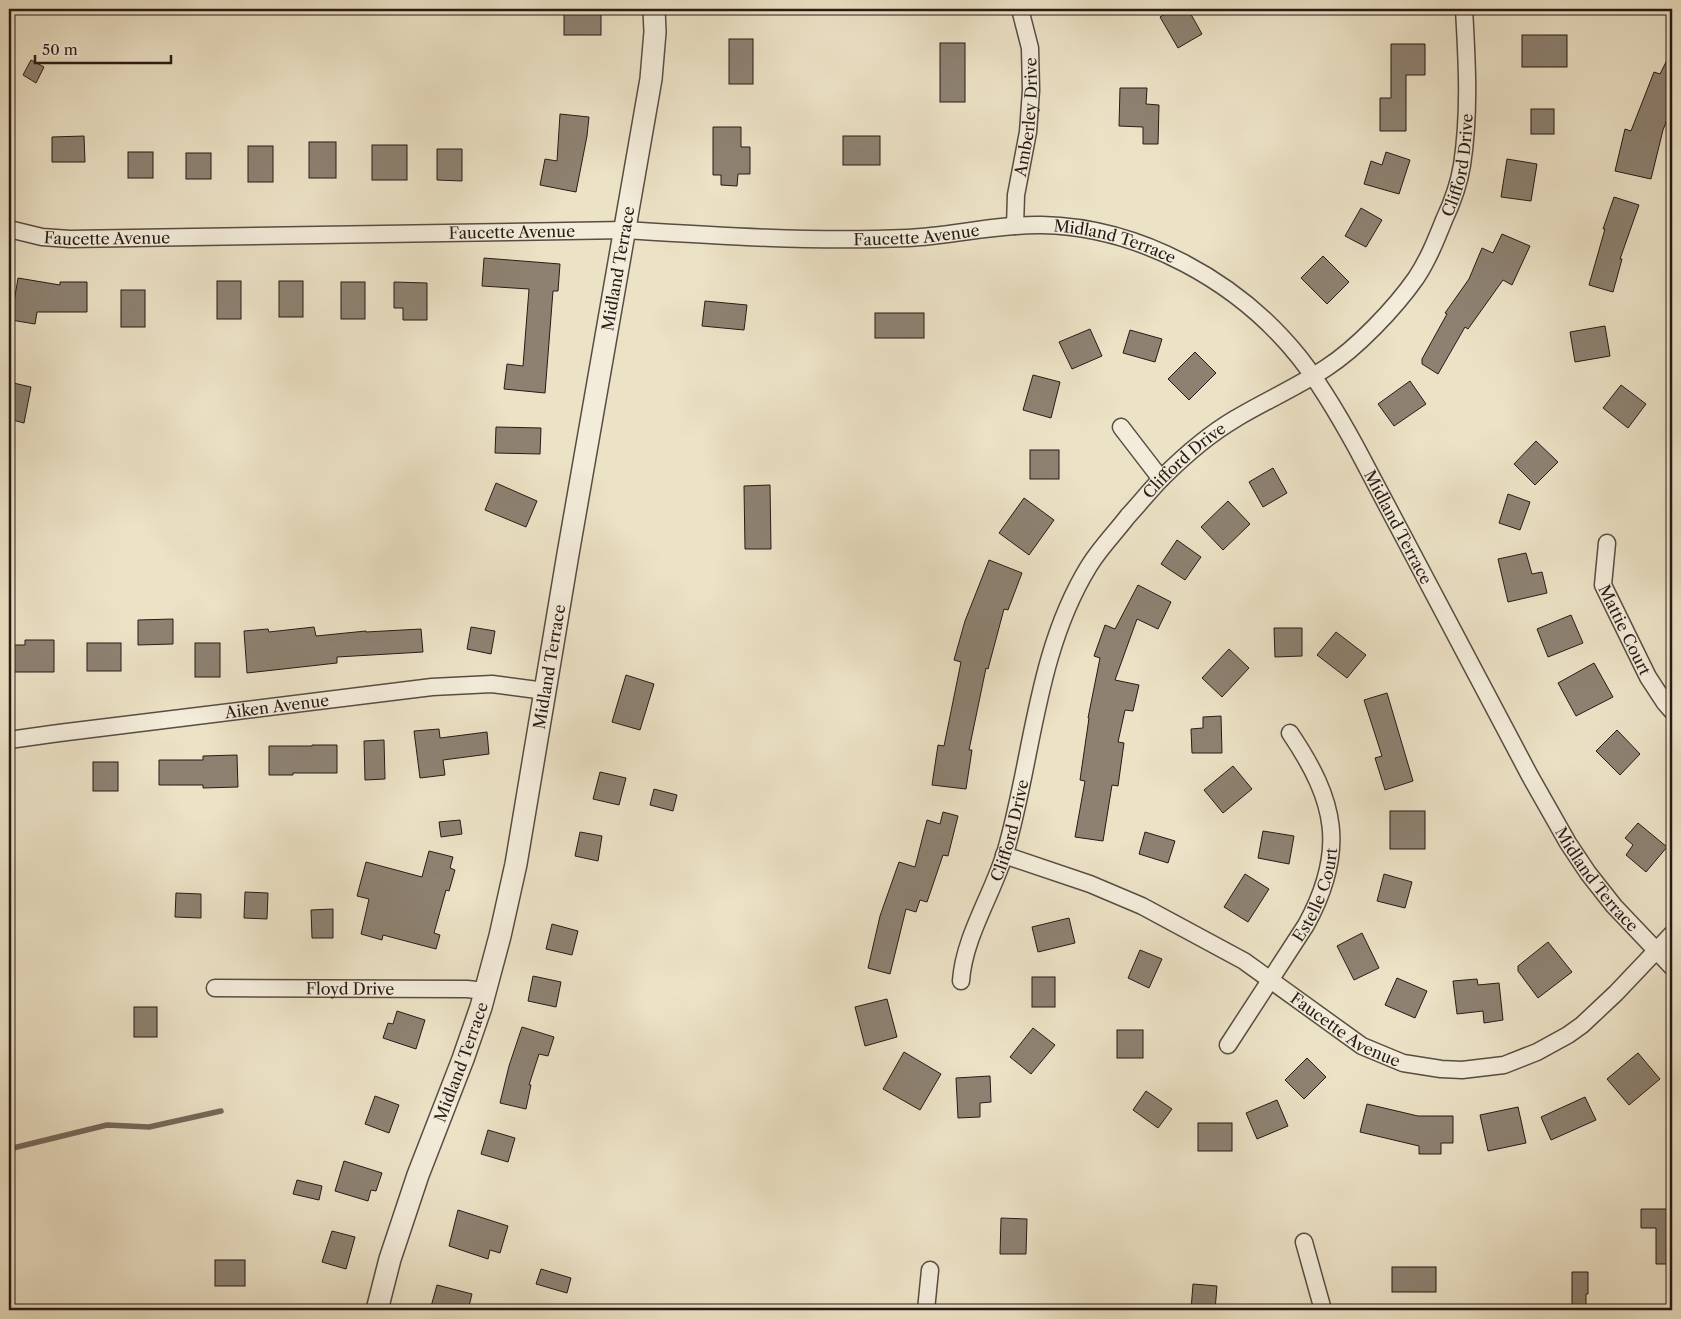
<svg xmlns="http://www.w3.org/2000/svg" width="1681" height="1319" font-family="'Libre Caslon Text',serif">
<rect width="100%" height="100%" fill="#ece2c6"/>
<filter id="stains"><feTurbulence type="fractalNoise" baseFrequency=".004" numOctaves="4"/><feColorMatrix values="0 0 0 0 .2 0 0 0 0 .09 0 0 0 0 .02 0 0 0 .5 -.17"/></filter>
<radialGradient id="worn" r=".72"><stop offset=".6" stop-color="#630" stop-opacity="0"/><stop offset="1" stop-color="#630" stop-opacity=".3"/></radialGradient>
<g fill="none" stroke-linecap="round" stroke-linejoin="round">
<!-- stream -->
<polyline stroke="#756a5c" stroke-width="5.5" points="9,1149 107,1125 149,1127 221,1111"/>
</g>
<!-- building -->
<g fill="#8d8272" stroke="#271b16">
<rect x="564" y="9" width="37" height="26"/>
<polygon points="1174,9 1188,9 1202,34 1178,48 1160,17"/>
<rect x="1522" y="35" width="45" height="32"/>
<rect x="729" y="39" width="24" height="45"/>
<rect x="940" y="43" width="25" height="59"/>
<polygon points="1391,44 1425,44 1425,75 1406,75 1406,131 1380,131 1380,98 1391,98"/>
<polygon points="1672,50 1672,107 1663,130 1651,179 1615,171 1625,129 1631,131 1654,72 1660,74"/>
<polygon points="31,60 44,67 36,83 23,75"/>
<polygon points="1120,88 1147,88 1146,104 1159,105 1158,144 1143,144 1143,127 1119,126"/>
<rect x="1531" y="109" width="23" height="25"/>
<polygon points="560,114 589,117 587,136 576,192 540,185 545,159 557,161"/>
<polygon points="713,127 741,127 741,147 750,147 750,174 738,174 737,186 721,185 721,175 713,175"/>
<polygon points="84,136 85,162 52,162 52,137"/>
<rect x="843" y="136" width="37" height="29"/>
<rect x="309" y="142" width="27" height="36"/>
<rect x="372" y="145" width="35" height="35"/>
<rect x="248" y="146" width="25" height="36"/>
<polygon points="437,149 462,149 462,181 437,180"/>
<rect x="128" y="152" width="25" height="26"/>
<polygon points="1386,152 1410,160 1399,194 1364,184 1371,161 1382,165"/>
<rect x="186" y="153" width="25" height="26"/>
<polygon points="1507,159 1537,164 1531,201 1501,197"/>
<polygon points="1614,197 1639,205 1620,259 1622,259 1613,292 1589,285 1605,229 1603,229"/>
<polygon points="1361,208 1382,220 1366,247 1345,236"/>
<polygon points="1502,234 1530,246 1512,285 1503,280 1468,329 1465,327 1438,374 1422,364 1422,359 1447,314 1445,313 1469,279 1482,248 1493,253"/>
<polygon points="1323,256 1349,282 1327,304 1301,278"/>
<polygon points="484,258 560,264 558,291 553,291 545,393 504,389 507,364 523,366 529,289 482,286"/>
<polygon points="18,278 60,285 60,282 87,282 87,312 37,312 35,324 11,320"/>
<rect x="217" y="281" width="24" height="38"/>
<rect x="279" y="281" width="24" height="36"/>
<rect x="341" y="282" width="24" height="37"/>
<polygon points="394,282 427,283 427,320 403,320 403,308 394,308"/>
<rect x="121" y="290" width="24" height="37"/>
<polygon points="705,301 747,305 744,330 702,326"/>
<rect x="875" y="313" width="49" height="25"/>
<polygon points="1605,326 1610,356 1575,362 1570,332"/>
<polygon points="1090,329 1102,356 1072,369 1059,342"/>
<polygon points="1130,330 1162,339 1155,362 1123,353"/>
<polygon points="1195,352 1216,373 1189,400 1168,379"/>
<polygon points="1033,375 1060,382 1051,418 1023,410"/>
<polygon points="1410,381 1426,404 1394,426 1378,404"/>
<polygon points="9,382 31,387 24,423 9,419"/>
<polygon points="1621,385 1646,404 1628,428 1603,408"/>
<polygon points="496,427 541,428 540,454 495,453"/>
<polygon points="1536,441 1558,462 1535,485 1514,464"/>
<rect x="1030" y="450" width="29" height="29"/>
<polygon points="1273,468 1287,493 1263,507 1249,482"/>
<polygon points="496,483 537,501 526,527 485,510"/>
<polygon points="770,485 771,549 745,549 744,486"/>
<polygon points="1508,494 1530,502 1520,530 1499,523"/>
<polygon points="1024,498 1054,520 1029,555 999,533"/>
<polygon points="1228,501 1250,524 1223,550 1201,527"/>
<polygon points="1177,540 1201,557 1185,580 1161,564"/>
<polygon points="1526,553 1532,574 1542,572 1547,593 1508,602 1498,559"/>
<polygon points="989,560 1022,573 1008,610 1004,609 988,669 986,668 969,750 972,750 966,789 932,785 938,745 944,746 961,662 954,660 965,621"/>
<polygon points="1138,585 1171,602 1158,629 1137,619 1115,680 1139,685 1133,711 1125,710 1118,742 1124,743 1118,786 1112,785 1103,841 1075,837 1085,781 1080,780 1089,718 1088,718 1100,658 1094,656 1105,625 1115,629"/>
<polygon points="1571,615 1583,643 1548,657 1537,629"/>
<polygon points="173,619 173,644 138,645 138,620"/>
<polygon points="314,627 316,636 366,631 366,632 421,629 423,652 337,657 337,663 247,673 244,631 268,629 269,632"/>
<polygon points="471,627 495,631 491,654 467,649"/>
<polygon points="1274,628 1302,628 1302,656 1275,657"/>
<polygon points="1336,632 1366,655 1347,678 1317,655"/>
<polygon points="25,640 54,640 54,672 9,672 9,645 25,645"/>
<rect x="87" y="643" width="34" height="28"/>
<rect x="195" y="643" width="25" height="34"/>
<polygon points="1229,649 1249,668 1222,697 1202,678"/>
<polygon points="1594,663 1613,697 1576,716 1558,683"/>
<polygon points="626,675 654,684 640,730 612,722"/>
<polygon points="1387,693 1413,781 1385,790 1375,758 1382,756 1364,700"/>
<polygon points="1221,716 1222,753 1192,753 1191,729 1203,728 1203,717"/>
<polygon points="439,729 440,738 487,732 489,754 443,760 445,775 420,778 414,731"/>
<polygon points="1617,730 1640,754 1620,775 1596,751"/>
<polygon points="384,740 385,779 365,780 364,741"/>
<polygon points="312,745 337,745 337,773 293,773 293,775 269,775 269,746 312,746"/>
<polygon points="237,755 238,787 203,788 203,785 159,785 159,760 203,760 203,756"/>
<rect x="93" y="762" width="25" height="29"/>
<polygon points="1233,766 1252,789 1223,813 1204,790"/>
<polygon points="600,772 626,778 619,805 593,799"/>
<polygon points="654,789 677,795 673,811 650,805"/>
<rect x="1390" y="811" width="35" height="38"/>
<polygon points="943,812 958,816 948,856 943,855 927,902 920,900 916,912 906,909 890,974 868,968 880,916 899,862 915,867 927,820 940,824"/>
<polygon points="460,820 462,834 441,837 439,822"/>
<polygon points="1638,823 1667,847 1646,872 1626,855 1633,845 1625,838"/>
<polygon points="1263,831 1294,836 1289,864 1258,858"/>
<polygon points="580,832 602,836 598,861 575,856"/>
<polygon points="1145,832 1175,841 1168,863 1139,854"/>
<polygon points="429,851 453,857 450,868 455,870 449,891 446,890 434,933 440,935 436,949 383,935 382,940 361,934 369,899 357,896 366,862 422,877"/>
<polygon points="1245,874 1269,889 1248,922 1224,907"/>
<polygon points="1384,874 1412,882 1405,908 1377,901"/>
<polygon points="245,892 268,893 267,919 244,918"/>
<polygon points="176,893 201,894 201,918 175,917"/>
<polygon points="333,909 333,938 312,938 311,910"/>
<polygon points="1069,918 1075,943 1038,952 1032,927"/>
<polygon points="552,924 578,931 572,955 546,949"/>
<polygon points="1362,933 1379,968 1354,980 1337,946"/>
<polygon points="1548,942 1572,972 1538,998 1518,971 1518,966"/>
<polygon points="1140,950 1162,959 1149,988 1128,978"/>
<polygon points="533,976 561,982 556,1007 528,1001"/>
<rect x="1032" y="977" width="23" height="30"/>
<polygon points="1397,978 1427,991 1415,1018 1385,1005"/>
<polygon points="1477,979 1478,985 1499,983 1503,1020 1484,1023 1483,1011 1457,1014 1453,981"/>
<polygon points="887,999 897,1037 865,1046 855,1007"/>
<rect x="134" y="1007" width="23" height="30"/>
<polygon points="397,1011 425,1020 416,1049 383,1038 388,1023 393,1024"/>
<polygon points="522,1027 554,1037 548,1056 539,1054 529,1085 531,1085 526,1109 500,1103 509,1066"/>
<polygon points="1033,1028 1055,1045 1031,1074 1010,1057"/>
<rect x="1117" y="1030" width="26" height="28"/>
<polygon points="904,1052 941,1074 920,1110 883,1089"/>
<polygon points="1638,1053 1660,1079 1629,1105 1607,1079"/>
<polygon points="1307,1058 1326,1077 1304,1099 1285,1080"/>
<polygon points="990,1076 991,1102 980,1103 980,1117 958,1118 956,1078"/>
<polygon points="1146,1091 1172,1109 1158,1128 1133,1110"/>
<polygon points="375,1096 399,1105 389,1133 365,1124"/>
<polygon points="1585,1097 1596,1120 1551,1140 1541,1117"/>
<polygon points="1277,1100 1288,1126 1257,1139 1246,1113"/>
<polygon points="1367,1104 1418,1116 1453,1116 1453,1143 1441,1143 1441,1154 1419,1154 1419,1146 1360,1132"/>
<polygon points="1518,1107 1526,1143 1488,1151 1480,1115"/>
<rect x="1198" y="1123" width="34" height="28"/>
<polygon points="488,1130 515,1138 508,1162 481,1154"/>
<polygon points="344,1161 382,1173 376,1191 371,1190 368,1201 335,1191"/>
<polygon points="297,1180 322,1186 319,1200 293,1194"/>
<polygon points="1641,1209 1672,1209 1672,1264 1656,1264 1656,1228 1641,1228"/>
<polygon points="458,1210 508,1226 500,1253 490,1250 488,1259 449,1246"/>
<polygon points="1001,1218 1027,1219 1026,1254 1000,1254"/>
<polygon points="332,1231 355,1237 346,1269 322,1262"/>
<rect x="215" y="1260" width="30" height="26"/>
<rect x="1392" y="1267" width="44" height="25"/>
<polygon points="541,1269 571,1278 567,1293 536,1284"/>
<polygon points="1572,1272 1588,1272 1588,1294 1586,1294 1586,1310 1572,1310"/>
<polygon points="1193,1284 1217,1286 1215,1310 1191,1310"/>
<polygon points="437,1285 472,1294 468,1310 430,1310"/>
</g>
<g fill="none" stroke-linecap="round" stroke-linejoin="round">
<!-- minor casing -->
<g stroke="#584d42" stroke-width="19">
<g id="minor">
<path id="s1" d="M 1015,226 L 1016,195 L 1028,132 L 1031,90 L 1030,48 L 1020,9"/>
<path id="s2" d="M 9,229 L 42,237 L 70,239 L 626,230 C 719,236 813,242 907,238 C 952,236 997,224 1042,225 C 1140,227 1238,281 1299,357 C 1321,385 1339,416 1356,447 L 1530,776 L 1568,843 L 1588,873 L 1614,906 L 1672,967"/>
<polyline points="1121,427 1161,479"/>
<path id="s3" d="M 1607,543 L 1603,585 L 1648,677 L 1665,703 L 1672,711"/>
<path id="s4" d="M 9,740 L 59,733 L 432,687 L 492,684 L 545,691"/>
<path id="s5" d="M 1004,855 L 1090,884 L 1142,906 L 1244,961 L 1362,1046 L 1403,1063 L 1441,1069 L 1462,1070 L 1504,1065 L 1537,1052 L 1568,1035 L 1582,1025 L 1616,993 L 1672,934"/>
<path id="s6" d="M 961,981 C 964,936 994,892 1006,850 C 1033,756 1036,652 1089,566 C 1100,548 1115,533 1128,516 C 1140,503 1151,489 1163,477 C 1185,455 1208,435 1235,419 C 1265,401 1297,387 1326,368 C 1357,348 1395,308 1416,278 C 1428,260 1436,240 1444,220 C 1452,203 1459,184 1462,165 C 1470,113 1467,61 1464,9"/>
<path id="s7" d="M 215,988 L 467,989 L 485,991"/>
<path id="s8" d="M 1228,1045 L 1306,925 C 1347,850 1336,801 1290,733"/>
<polyline points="1304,1242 1323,1310"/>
<polyline points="926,1310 930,1270"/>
</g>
</g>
<!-- tertiary casing -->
<g stroke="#584d42" stroke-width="24">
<g id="tertiary">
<path id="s9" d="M 377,1310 L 390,1259 L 418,1175 L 463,1059 L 481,1007 L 500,936 L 516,864 L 568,554 L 651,79 L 655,32 L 654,9"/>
</g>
</g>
<!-- minor -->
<use href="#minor" stroke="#f3ecda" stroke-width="16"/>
<!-- tertiary -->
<use href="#tertiary" stroke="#f3ecda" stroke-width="21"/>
</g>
<g text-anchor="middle" stroke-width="5" stroke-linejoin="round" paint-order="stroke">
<!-- street labels -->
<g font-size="16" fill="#271b16" stroke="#f3ecda">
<text dy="6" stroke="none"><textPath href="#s1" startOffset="110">Amberley Drive</textPath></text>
<text dy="6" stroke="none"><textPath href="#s6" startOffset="999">Clifford Drive</textPath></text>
<text dy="6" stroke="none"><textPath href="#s2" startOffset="504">Faucette Avenue</textPath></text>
<text dy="6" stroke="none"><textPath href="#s2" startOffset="909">Faucette Avenue</textPath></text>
<text dy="6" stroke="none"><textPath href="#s2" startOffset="99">Faucette Avenue</textPath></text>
<text dy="6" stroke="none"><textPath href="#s2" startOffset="1110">Midland Terrace</textPath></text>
<text dy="6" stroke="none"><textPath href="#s9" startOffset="1072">Midland Terrace</textPath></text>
<text dy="6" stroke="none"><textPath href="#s6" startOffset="579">Clifford Drive</textPath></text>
<text dy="6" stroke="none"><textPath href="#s2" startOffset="1530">Midland Terrace</textPath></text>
<text dy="6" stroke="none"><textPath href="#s3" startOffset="92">Mattie Court</textPath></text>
<text dy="6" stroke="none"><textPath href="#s9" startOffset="668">Midland Terrace</textPath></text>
<text dy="6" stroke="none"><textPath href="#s4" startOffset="270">Aiken Avenue</textPath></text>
<text dy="6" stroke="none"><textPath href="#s6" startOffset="159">Clifford Drive</textPath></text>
<text dy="6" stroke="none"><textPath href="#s2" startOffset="1935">Midland Terrace</textPath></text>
<text dy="6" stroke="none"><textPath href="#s8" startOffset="175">Estelle Court</textPath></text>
<text dy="6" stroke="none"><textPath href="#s7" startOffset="135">Floyd Drive</textPath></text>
<text dy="6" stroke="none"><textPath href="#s5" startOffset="386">Faucette Avenue</textPath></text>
<text dy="6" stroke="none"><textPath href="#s9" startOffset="262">Midland Terrace</textPath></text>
</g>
</g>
<!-- margin -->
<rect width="1681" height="1319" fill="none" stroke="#ece2c6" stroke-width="30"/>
<rect x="10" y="10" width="1661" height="1299" fill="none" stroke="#271b16" stroke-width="2.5"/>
<rect x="15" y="15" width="1651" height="1289" fill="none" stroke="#271b16"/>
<!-- scale -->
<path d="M35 55v8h136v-8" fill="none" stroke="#271b16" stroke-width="2.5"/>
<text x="42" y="55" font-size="15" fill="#271b16" stroke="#f3ecda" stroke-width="4" paint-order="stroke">50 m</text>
<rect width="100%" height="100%" filter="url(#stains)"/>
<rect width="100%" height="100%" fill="url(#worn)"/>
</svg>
